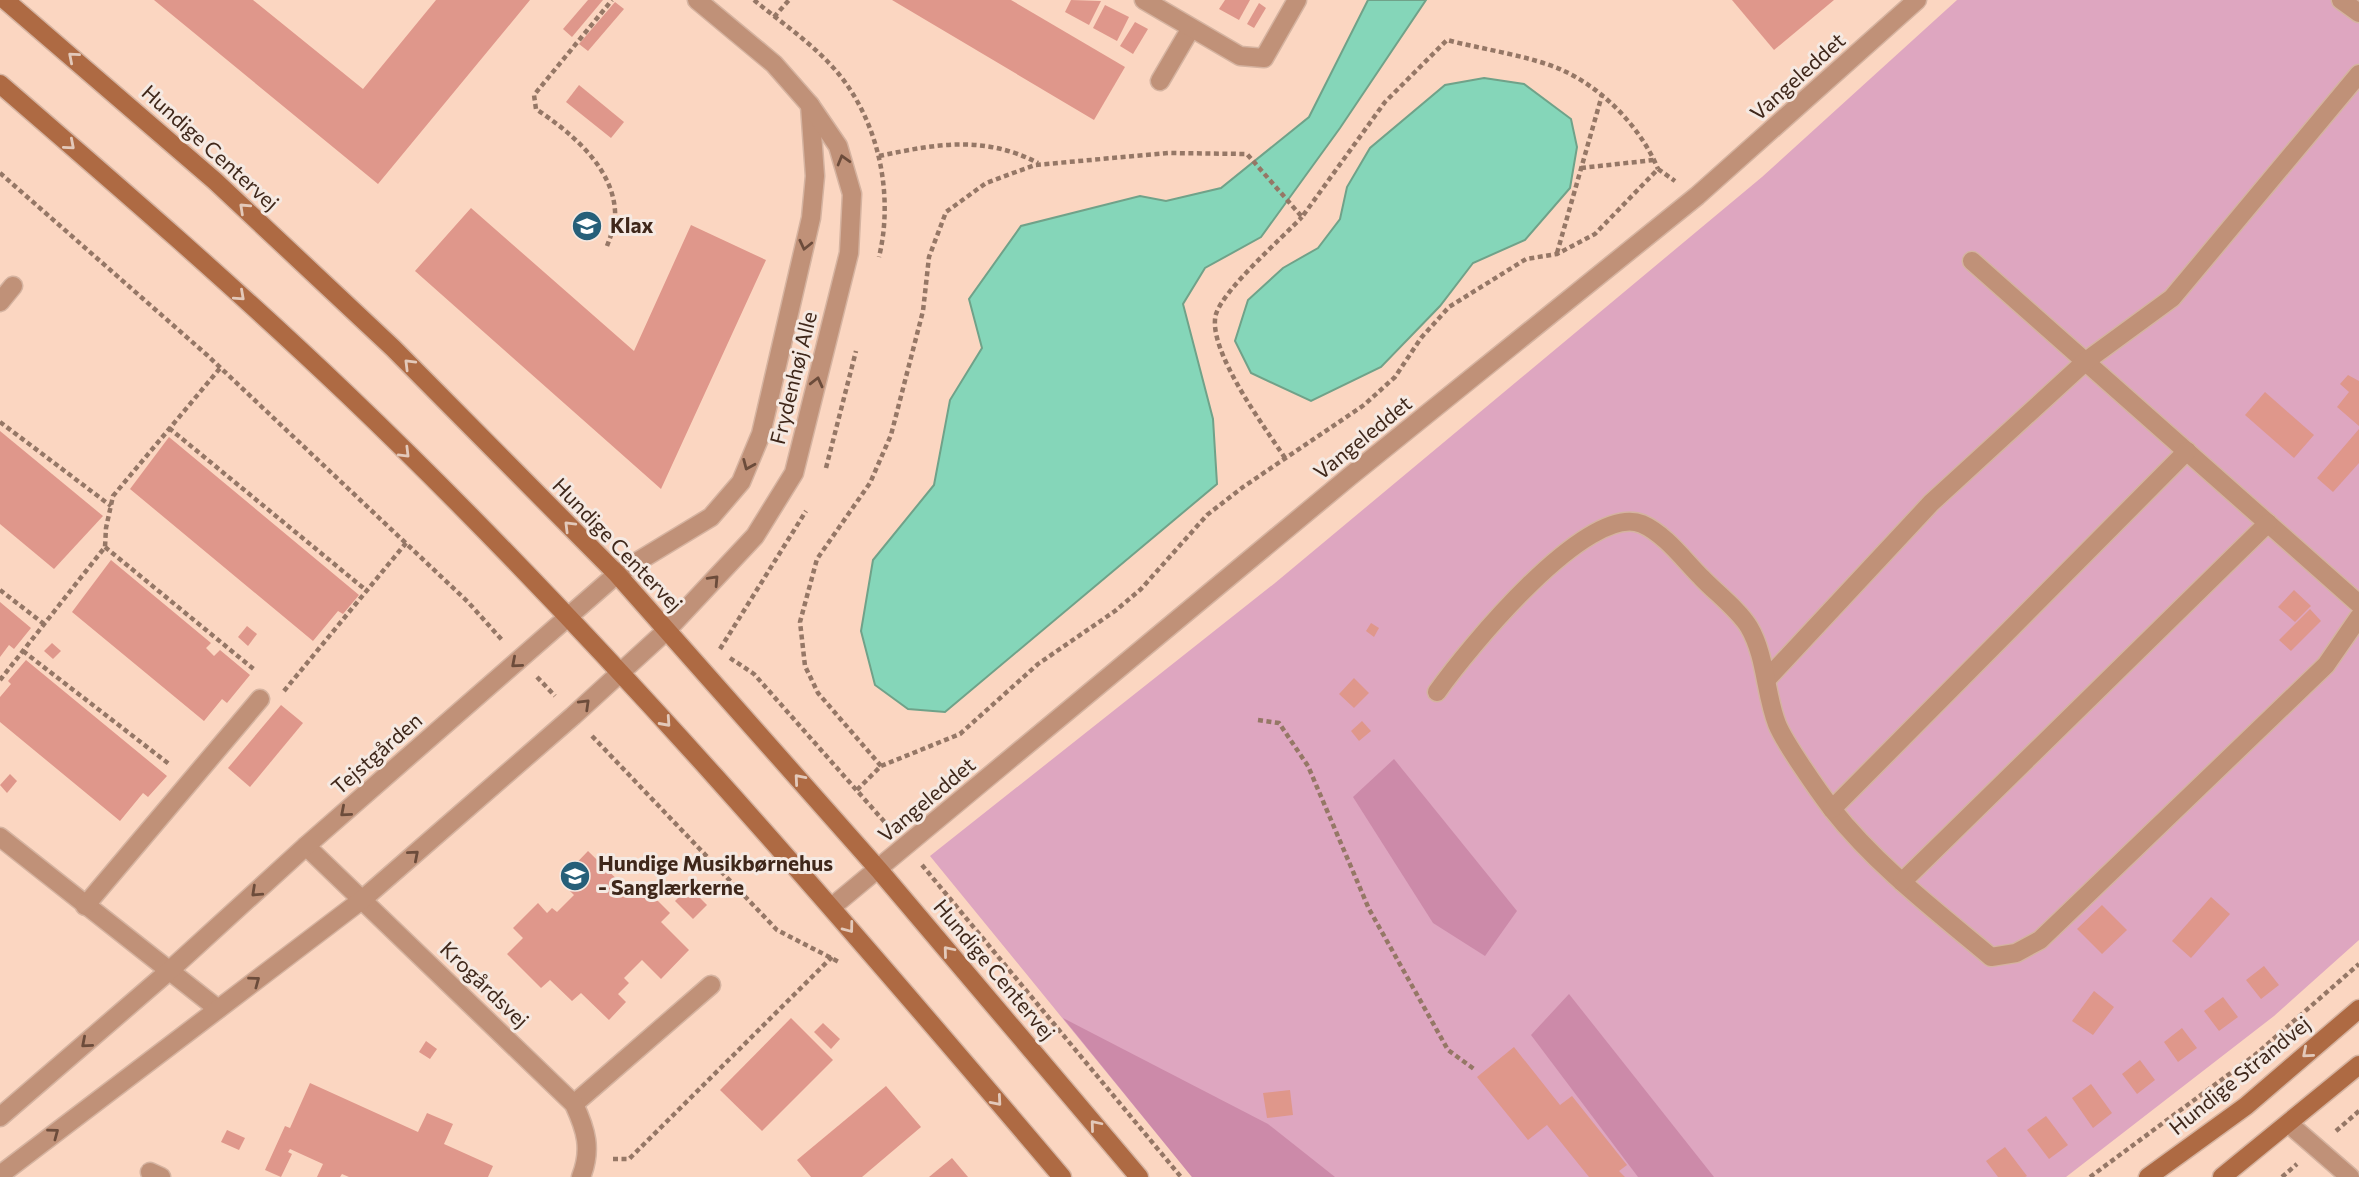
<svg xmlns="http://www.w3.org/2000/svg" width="2359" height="1177" font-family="Commissioner,sans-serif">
<rect width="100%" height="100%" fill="#fbd6c1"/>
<!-- green -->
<polygon fill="#dea6c0" points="1957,0 2359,0 2359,940 2274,1016 2066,1177 1192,1177 930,856 1275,583 1762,177"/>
<!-- forest -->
<g fill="#cc8aa9">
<polygon points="1394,759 1517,911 1485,956 1433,923 1353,797"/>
<polygon points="1569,994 1714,1177 1638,1177 1531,1035"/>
<polygon points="1063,1018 1268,1124 1335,1177 1192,1177"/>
</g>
<!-- water -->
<g fill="#85d6b9" stroke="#70a289" stroke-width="2">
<polygon points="1368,0 1426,0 1340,128 1261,237 1205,268 1183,304 1213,419 1217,484 945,712 908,709 875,685 861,631 873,560 934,485 950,400 982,348 969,299 1021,226 1140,196 1166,201 1221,188 1309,117"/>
<polygon points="1484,78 1524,84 1571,119 1577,147 1570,188 1525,240 1473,263 1440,306 1381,367 1311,401 1251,373 1235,341 1248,300 1283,268 1318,248 1340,219 1347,187 1370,148 1445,85"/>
</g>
<!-- building -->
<g fill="#df978b">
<polygon points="154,0 253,0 363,89 436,0 530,0 378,184"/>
<polygon points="588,0 603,0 572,37 563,29"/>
<polygon points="892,0 1011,0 1125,67 1094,120"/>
<polygon points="1071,0 1101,1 1089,25 1065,12"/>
<polygon points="1225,0 1250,0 1239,20 1219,9"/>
<polygon points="1732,0 1834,0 1774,50"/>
<polygon points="615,2 624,9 588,51 579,44"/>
<polygon points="1259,3 1266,8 1254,28 1247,24"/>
<polygon points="1105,5 1129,17 1117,41 1093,28"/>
<polygon points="1135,22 1148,29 1133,54 1120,46"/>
<polygon points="579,85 624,122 611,138 566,102"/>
<polygon points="471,208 634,351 691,225 766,260 661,489 415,271"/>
<polygon points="2348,375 2359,381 2359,426 2337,407 2349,392 2340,384"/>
<polygon points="2265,392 2314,435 2294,458 2245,415"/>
<polygon points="2359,429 2359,463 2333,492 2317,478"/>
<polygon points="0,431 103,516 54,569 0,524"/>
<polygon points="169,437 359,595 343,614 338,611 313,641 130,489"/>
<polygon points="111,560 211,643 206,648 214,656 220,650 250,675 227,703 222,699 204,721 72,612"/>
<polygon points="2294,590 2311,606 2295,622 2278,607"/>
<polygon points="0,602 31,628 14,649 9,645 0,657"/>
<polygon points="2310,609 2321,621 2291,651 2279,640"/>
<polygon points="1371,623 1379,628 1374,637 1366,631"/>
<polygon points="247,626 257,634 248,646 238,637"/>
<polygon points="52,643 61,651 53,659 44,651"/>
<polygon points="26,660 167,776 148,797 143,793 120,821 0,722 0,697 11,684 8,681"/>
<polygon points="1354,678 1369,693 1354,708 1339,694"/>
<polygon points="281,705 303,723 250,787 228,768"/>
<polygon points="1362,721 1371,731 1359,741 1351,731"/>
<polygon points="10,774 17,781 7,793 0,785"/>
<polygon points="588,851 635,897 645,888 670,913 661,922 689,950 661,979 642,960 624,978 629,983 618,994 626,1002 609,1020 581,993 572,1001 550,980 541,988 507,954 523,938 513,928 538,903 547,913 552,908 557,912 574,895 569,890 573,885 564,876"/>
<polygon points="689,887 707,905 693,919 675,901"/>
<polygon points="2211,897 2230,914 2191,958 2172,941"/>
<polygon points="2102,905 2127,930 2102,954 2077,929"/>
<polygon points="2264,966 2279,985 2261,999 2246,980"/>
<polygon points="2094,991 2114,1007 2093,1035 2072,1021"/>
<polygon points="2223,997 2238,1017 2219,1031 2204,1011"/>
<polygon points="791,1018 833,1060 762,1131 720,1090"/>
<polygon points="823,1023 840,1039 831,1049 814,1032"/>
<polygon points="2182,1028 2197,1048 2178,1062 2164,1042"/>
<polygon points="426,1041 437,1049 430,1059 419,1052"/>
<polygon points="1514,1047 1560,1105 1572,1096 1627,1165 1619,1171 1625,1177 1589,1177 1547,1125 1528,1140 1477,1077"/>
<polygon points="2140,1060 2155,1080 2137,1094 2122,1074"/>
<polygon points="310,1083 418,1132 427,1113 453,1124 444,1144 493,1166 488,1177 349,1177 342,1174 340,1177 317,1177 323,1164 290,1149 288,1152 292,1154 281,1177 265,1170 285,1126 290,1128"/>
<polygon points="2091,1084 2112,1113 2093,1128 2072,1098"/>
<polygon points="886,1086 921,1127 862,1177 811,1177 797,1160"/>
<polygon points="1290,1090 1293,1115 1267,1118 1263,1093"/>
<polygon points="2046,1116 2068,1145 2049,1159 2027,1130"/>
<polygon points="227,1130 245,1138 239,1150 221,1142"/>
<polygon points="2005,1147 2027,1176 2025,1177 1998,1177 1986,1161"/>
<polygon points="952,1158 968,1177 929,1177"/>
</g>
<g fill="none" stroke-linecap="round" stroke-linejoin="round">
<!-- lane casing -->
<g stroke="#d5b3a0" stroke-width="21">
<g id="lane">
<polyline points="2341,0 2359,13"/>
<polyline points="1160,81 1191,28"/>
<polyline points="1972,261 2359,604"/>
<polyline points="1767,679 1931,503 2086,361 2172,298 2359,74"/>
<path d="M 1437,692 C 1466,651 1588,501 1642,524 C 1665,534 1684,560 1701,577 C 1716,593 1738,609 1749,627 C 1766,656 1765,693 1777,724 C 1784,742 1819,792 1832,809 C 1876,865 1936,911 1991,957 L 2016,953 L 2040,940 L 2326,665 L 2359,617"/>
<polyline points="1832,809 2187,451"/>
<polyline points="1902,882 2268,523"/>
<polyline points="574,1104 711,985"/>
</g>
</g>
<!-- street casing -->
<g stroke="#d5b3a0" stroke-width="21">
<g id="street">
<polyline points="1144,0 1240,56 1264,58 1297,0"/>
<polyline points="0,302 13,286"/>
<polyline points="0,837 218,1009"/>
<path d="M 306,846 L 574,1104 C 586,1130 592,1149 581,1177"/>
<polyline points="85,906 260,699"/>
<polyline points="833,906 1349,477 1697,196 1917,0"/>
<polyline points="0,1117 169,971 306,846 617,574 711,517 741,482 761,434 811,218 815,176 810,105"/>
<polyline points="2289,1124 2350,1177"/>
<polyline points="150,1172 161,1177"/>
<polyline points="0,1175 363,899 573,716 667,630 755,536 794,473 849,253 852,194 838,146 810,105 774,64 697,0"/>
</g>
</g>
<!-- secondary casing -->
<g stroke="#d5b3a0" stroke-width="21">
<g id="secondary">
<polyline points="5,0 215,181 393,348 617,574 879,870 1139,1177"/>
<path d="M 0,84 C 118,186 236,288 349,396 C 604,640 834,908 1062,1177"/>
<polyline points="2148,1177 2246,1106 2359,1009"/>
<polyline points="2222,1177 2359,1065"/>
</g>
</g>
<!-- path -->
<g stroke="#957766" stroke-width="4.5" stroke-dasharray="5 3.5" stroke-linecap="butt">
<path d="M 754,0 C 778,20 806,39 828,62 C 877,112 895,191 879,257"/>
<polyline points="774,17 789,0"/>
<path d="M 879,156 C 936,144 984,135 1038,163"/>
<polyline points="1581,168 1654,160"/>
<polyline points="0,173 207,355 468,602 502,640"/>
<path d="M 607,246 C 610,238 614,228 615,220 C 618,171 573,134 536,109 L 534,95 L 612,0"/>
<polyline points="1557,253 1602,95"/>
<polyline points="0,422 111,506"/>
<polyline points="169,428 367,591"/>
<path d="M 1285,458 C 1266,429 1206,349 1216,314 C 1224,289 1281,239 1302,217"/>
<polyline points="826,468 856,351"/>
<polyline points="105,547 256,671"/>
<polyline points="0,590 44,624"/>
<polyline points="720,649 806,511"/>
<polyline points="23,651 169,764"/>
<polyline points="730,658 754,674 889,827"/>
<polyline points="537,677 555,696"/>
<polyline points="0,680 105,547 106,528 113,496 221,367"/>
<polyline points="284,691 406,543"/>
<polyline points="1258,720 1279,723 1308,766 1369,909 1448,1050 1474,1069"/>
<polyline points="592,736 777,930 839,962"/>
<path d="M 881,766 L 818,693 L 805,666 L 800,622 L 817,559 L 870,483 L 891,435 L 923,311 L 929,257 L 946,212 L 986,183 L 1035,165 L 1168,153 L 1247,154 L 1302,217 L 1385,102 L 1447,40 C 1481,49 1531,56 1562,70 C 1604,89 1641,128 1658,169"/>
<polyline points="857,790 881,766 960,734 1038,664 1115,611 1141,589 1207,515 1243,487 1364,405 1395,377 1421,338 1449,307 1526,259 1557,254 1595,234 1658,169 1675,181"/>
<polyline points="922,865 1181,1177"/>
<polyline points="2336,1131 2359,1111"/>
<polyline points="613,1159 629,1159 832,957"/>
<polyline points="2090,1177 2255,1055 2359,964"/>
<polyline points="2282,1177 2297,1164"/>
</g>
<!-- lane -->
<use href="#lane" stroke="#c09178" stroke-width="18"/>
<!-- street -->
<use href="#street" stroke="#c09178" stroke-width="18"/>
<!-- secondary -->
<use href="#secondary" stroke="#ae6a43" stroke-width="18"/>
</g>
<!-- one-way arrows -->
<defs><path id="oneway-chevron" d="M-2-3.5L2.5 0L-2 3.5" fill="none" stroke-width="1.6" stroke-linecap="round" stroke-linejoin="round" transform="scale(1.75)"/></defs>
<g stroke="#e3c9ba">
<use href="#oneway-chevron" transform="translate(73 57) rotate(-139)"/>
<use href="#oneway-chevron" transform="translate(70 145) rotate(41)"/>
<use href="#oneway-chevron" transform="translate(244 208) rotate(-137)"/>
<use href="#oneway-chevron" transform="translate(240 296) rotate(42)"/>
<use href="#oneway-chevron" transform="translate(409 364) rotate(-135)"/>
<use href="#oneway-chevron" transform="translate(405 453) rotate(45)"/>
<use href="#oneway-chevron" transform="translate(569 526) rotate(-135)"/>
<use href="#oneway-chevron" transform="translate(666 722) rotate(48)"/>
<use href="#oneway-chevron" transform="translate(799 779) rotate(-131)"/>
<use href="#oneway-chevron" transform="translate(849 928) rotate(53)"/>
<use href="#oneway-chevron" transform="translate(948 951) rotate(-130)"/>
<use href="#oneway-chevron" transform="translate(2307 1053) rotate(139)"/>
<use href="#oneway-chevron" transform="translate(997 1101) rotate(49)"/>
<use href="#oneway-chevron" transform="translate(1095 1125) rotate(-130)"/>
</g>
<g stroke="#6c4c3b">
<use href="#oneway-chevron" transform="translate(843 160) rotate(-106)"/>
<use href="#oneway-chevron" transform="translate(805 245) rotate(103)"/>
<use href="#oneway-chevron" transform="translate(817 382) rotate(-76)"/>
<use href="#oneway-chevron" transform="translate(748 465) rotate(113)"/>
<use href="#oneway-chevron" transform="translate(714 580) rotate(-47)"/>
<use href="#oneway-chevron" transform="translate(516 663) rotate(139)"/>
<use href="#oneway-chevron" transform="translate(585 704) rotate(-44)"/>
<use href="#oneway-chevron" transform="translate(345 812) rotate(139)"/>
<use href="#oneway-chevron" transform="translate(414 855) rotate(-41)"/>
<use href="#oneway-chevron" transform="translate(256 892) rotate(137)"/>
<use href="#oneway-chevron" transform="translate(255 981) rotate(-37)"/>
<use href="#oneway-chevron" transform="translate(86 1043) rotate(139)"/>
<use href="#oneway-chevron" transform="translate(54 1133) rotate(-37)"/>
</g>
<!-- icons -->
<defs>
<g id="school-disc" transform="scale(1.575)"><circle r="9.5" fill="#265f79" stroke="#f5e9e2"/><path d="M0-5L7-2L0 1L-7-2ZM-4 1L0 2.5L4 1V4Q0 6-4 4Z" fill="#fff"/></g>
</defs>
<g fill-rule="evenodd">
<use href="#school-disc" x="587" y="226"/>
<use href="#school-disc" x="575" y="876"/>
</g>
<g text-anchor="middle" stroke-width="6" stroke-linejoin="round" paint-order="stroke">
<!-- street labels -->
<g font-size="21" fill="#3f271a" stroke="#f5e9e2">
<text transform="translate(1798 77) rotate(-42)" y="7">Vangeleddet</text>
<text transform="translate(210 148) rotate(42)" y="7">Hundige Centervej</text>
<text transform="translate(794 378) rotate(-76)" y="7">Frydenhøj Alle</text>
<text transform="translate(1363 438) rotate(-39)" y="7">Vangeleddet</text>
<text transform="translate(617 545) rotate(46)" y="7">Hundige Centervej</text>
<text transform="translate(377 754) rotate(-41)" y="7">Tejstgården</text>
<text transform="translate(927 800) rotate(-40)" y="7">Vangeleddet</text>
<text transform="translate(994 970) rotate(50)" y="7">Hundige Centervej</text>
<text transform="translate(484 985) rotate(44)" y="7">Krogårdsvej</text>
<text transform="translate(2240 1076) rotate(-39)" y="7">Hundige Strandvej</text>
</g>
<!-- poi labels -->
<g font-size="21" font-weight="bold" fill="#3f271a" stroke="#f5e9e2" text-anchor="start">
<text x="610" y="233">Klax</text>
<text x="598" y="871">Hundige Musikbørnehus<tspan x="598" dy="24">- Sanglærkerne</tspan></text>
</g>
</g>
</svg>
